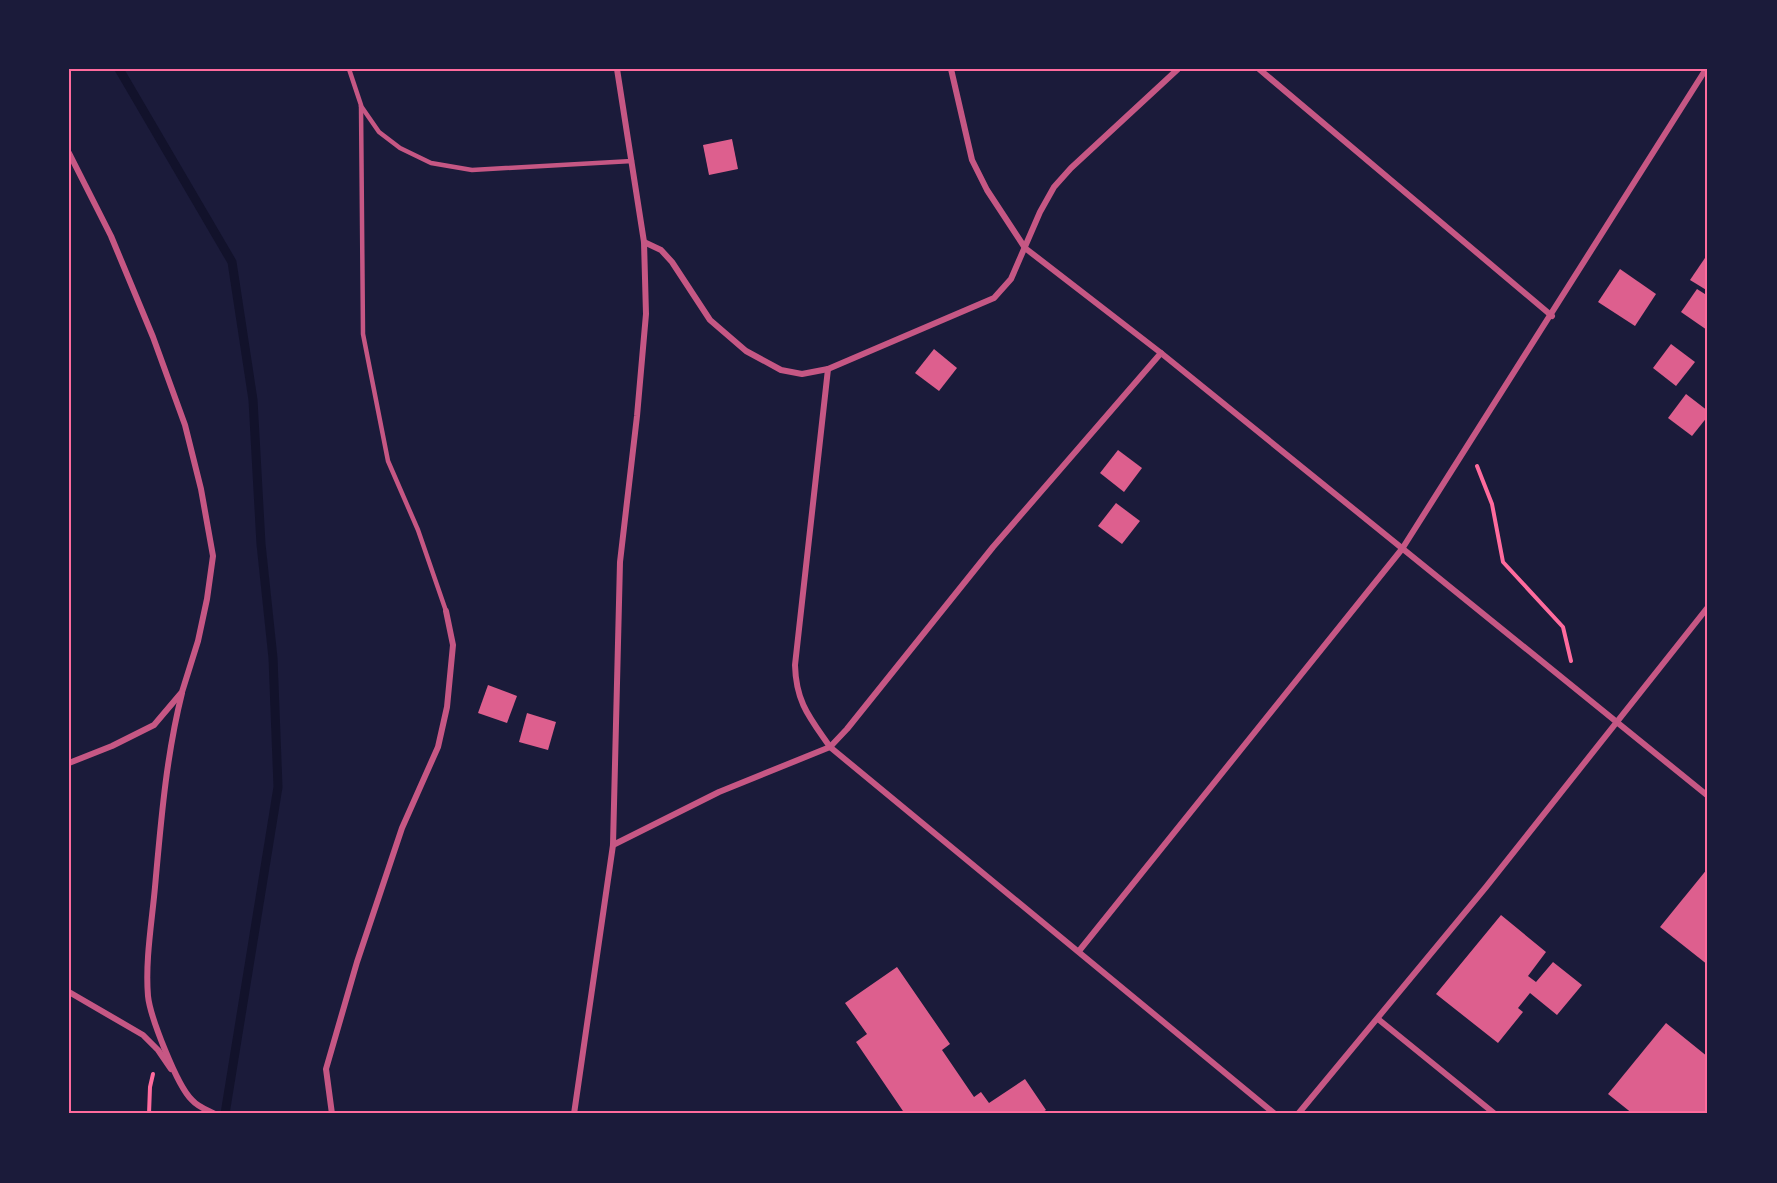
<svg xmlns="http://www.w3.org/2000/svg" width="1777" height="1183" font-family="Manrope,sans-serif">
<rect width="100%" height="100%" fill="#1b1b3a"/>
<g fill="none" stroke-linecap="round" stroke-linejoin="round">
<!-- stream -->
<polyline stroke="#12122b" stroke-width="9" points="119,69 232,262 253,400 261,544 273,658 278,787 225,1114"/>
</g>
<!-- building -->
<g fill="#dd5f8e">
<polygon points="732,139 738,169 709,175 703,145"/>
<polygon points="1707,255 1708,256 1708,291 1690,280"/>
<polygon points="1620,269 1656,294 1635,326 1598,302"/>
<polygon points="1697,289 1708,296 1707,330 1681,312"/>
<polygon points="1671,344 1695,362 1676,386 1653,368"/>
<polygon points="934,349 957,368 939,391 915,373"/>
<polygon points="1686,394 1708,411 1708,416 1692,436 1668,418"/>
<polygon points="1118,450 1142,468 1124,492 1100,473"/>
<polygon points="1116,503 1140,521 1122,544 1098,526"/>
<polygon points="488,685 517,696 507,723 478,713"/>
<polygon points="527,713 556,722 548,750 519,742"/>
<polygon points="1708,868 1708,965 1660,927"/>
<polygon points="1501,915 1546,952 1528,976 1536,982 1553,962 1582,985 1557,1015 1530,993 1518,1008 1523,1012 1498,1043 1436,994"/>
<polygon points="897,967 950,1044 942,1050 974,1097 981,1092 989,1103 1025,1079 1046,1110 1040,1114 905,1114 856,1042 867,1034 845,1003"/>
<polygon points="1666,1023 1708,1057 1708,1114 1633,1114 1608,1094"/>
</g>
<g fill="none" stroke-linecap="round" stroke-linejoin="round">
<!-- path -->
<g stroke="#ff6b9d" stroke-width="4">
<polyline points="1477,466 1492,504 1503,562 1563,627 1571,661"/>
<polyline points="149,1114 150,1087 153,1074"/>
</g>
<!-- service -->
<g stroke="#c65784" stroke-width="4.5">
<polyline points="349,69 361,105 363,334 388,461 418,530 446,611"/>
<polyline points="361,106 379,132 400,148 431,163 472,170 632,161"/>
</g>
<!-- minor -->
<g stroke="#c65784" stroke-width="6">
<polyline points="951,69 972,160 987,190 1025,248 1161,353 1708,796"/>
<polyline points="1259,69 1552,316"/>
<polyline points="69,153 111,236 153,337 185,425 201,489 213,556 207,599 198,641 182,692 154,725 112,746 69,763"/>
<polyline points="644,242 661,250 672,262 710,320 746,351 781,370 802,374 828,369 994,298 1011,279 1040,212 1054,187 1071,168 1178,69"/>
<path d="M 828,369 L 795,665 C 796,703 810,718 830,747 L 1275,1114"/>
<path d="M 182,693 C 166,757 161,821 155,887 C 152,921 145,961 148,996 C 150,1016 177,1086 192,1100 C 198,1107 207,1110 215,1114"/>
<polyline points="613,845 719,792 830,747 847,729 993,547 1161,353"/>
<polyline points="1079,951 1402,549 1706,69"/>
<polyline points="69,992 143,1035 158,1050 171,1069"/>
<polyline points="1378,1019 1495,1114"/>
<polyline points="332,1114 326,1069 357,962 402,828 438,747 447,707 453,645 446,611"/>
<polyline points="574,1114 613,845 620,562 637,416 646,314 644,242 617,69"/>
<polyline points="1298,1114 1486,887 1708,607"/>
</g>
</g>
<!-- border -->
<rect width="1777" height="1183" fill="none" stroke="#1b1b3a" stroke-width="141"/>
<rect x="70" y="70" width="1636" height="1042" fill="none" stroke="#ff6b9d" stroke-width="2"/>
</svg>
